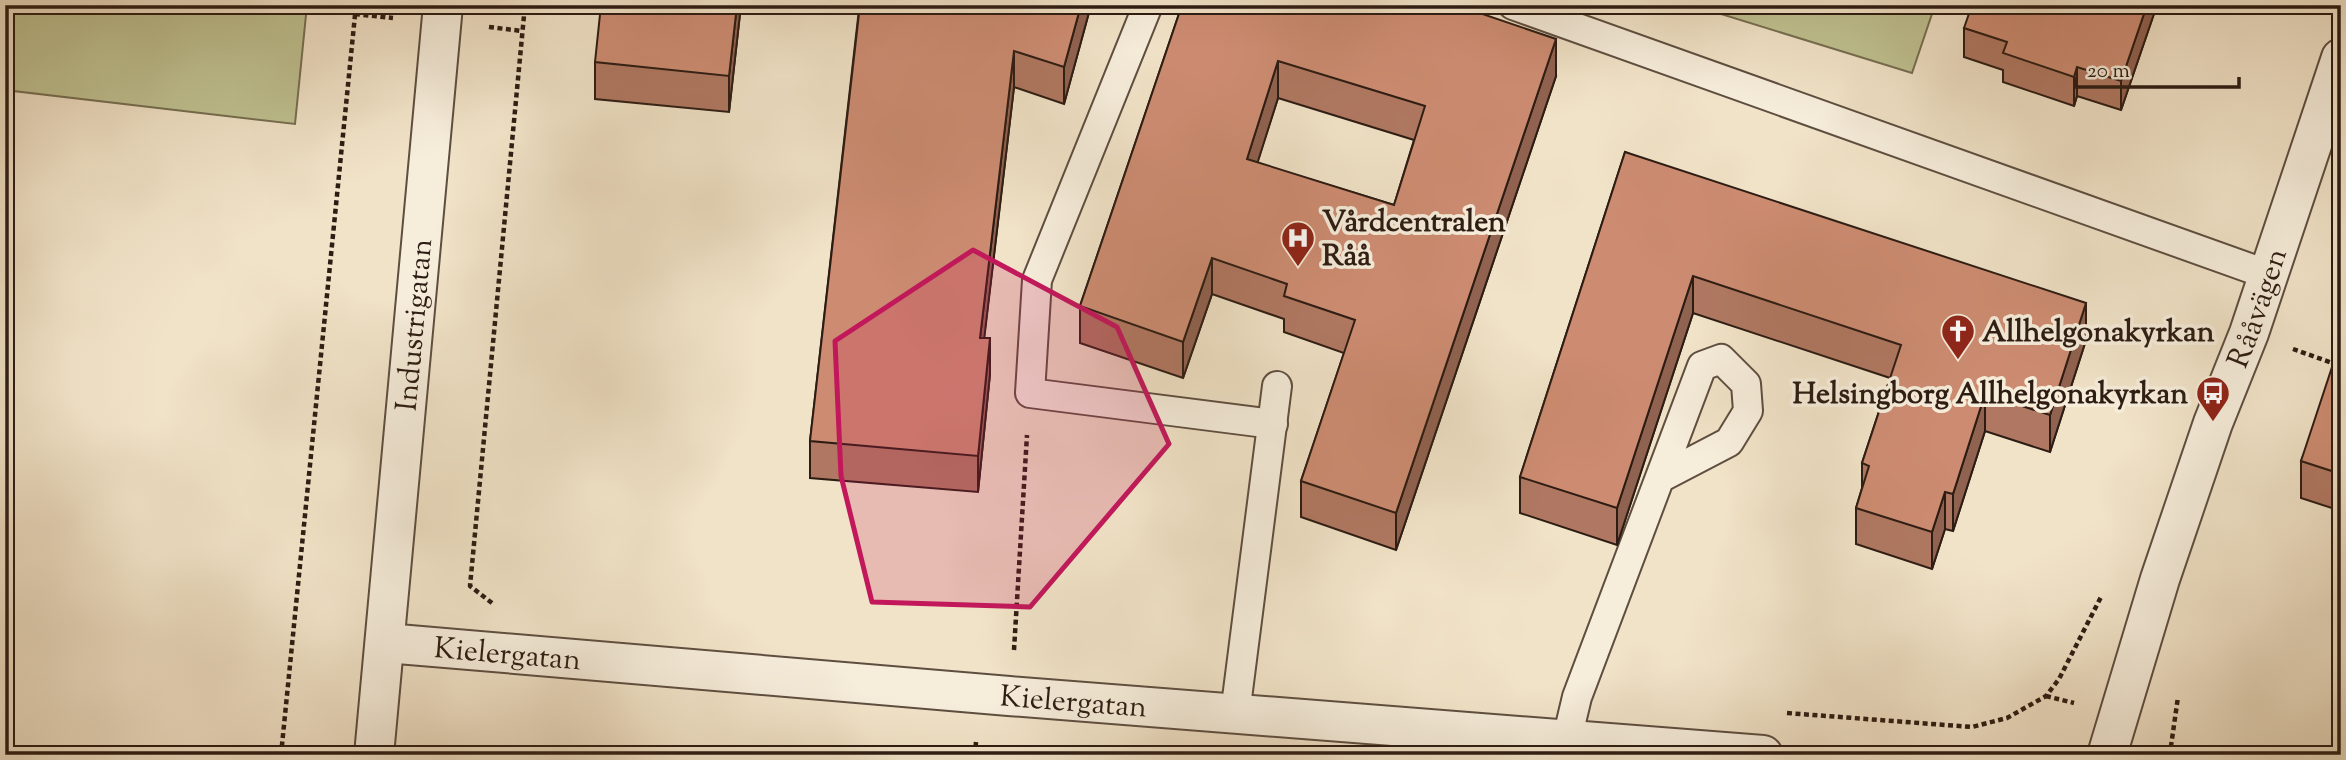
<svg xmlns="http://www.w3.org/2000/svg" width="2346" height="760" font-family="'Sorts Mill Goudy',serif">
<rect width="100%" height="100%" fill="#f1e3c8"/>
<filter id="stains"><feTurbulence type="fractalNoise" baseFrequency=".00286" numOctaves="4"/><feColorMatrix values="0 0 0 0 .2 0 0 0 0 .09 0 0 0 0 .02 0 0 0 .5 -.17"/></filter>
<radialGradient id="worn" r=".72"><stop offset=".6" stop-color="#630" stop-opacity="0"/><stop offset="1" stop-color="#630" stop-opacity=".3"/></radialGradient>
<!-- green -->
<g fill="#c0c292" stroke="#766f52" stroke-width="2">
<polygon points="5,5 307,5 295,124 5,90"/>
<polygon points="1692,5 1935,5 1912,73"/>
</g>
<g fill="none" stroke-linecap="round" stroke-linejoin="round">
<!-- service casing -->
<g stroke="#5e4e40" stroke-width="32">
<g id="service">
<polyline points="1148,5 1037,280 1030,393 1273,424"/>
<polyline points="1513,5 2269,275"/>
<polyline points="1235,714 1277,386"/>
<polyline points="1567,739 1577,697 1702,366 1721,359 1746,384 1748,411 1729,442 1660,478"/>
</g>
</g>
<!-- tertiary casing -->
<g stroke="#5e4e40" stroke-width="42">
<g id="tertiary">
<path id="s1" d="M 386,643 L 1009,696 L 1763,755"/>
<path id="s2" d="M 374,755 L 443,5"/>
<path id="s3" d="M 2107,755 L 2160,579 L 2213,423 L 2249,333 L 2341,58"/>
</g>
</g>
<!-- path -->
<g stroke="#2d1c13" stroke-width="4.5" stroke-dasharray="5 3.5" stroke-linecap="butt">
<polyline points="355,14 393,18"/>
<polyline points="489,27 522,31"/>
<polyline points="2293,349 2341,366"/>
<polyline points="492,603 470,586 525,5"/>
<polyline points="1014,650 1027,435"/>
<polyline points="2046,696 2074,703"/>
<polyline points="1787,713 1972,727 2007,718 2046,696 2059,679 2101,597"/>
<polyline points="281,755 356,5"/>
<polyline points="975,755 976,742"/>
<polyline points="2174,755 2171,746 2178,697"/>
</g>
<!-- service -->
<use href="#service" stroke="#f6eddb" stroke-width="28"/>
<!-- tertiary -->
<use href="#tertiary" stroke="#f6eddb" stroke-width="38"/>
</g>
<!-- wall -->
<g fill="#b07862" stroke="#2d1c13" stroke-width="2" fill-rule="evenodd">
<polygon points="741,5 729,112 595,99 595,62"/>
<polygon points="826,5 1091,5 1064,104 1014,87 984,338 990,374 978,492 810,478 810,441 859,9"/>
<path d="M 1182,5 L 1556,76 L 1396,550 L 1301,517 L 1301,481 L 1344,353 L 1284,332 L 1284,319 L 1212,294 L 1183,378 L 1080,343 L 1080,306 ZM 1278,98 L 1414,140 L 1394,205 L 1257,163 Z"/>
<polygon points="2157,5 2121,110 2077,96 2074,106 2003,82 2003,70 1964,57 1964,28"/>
<polygon points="1625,152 2086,340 2050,452 1985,431 1953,531 1945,529 1932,569 1856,544 1856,508 1862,488 1862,463 1890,378 1693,313 1617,545 1520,513 1520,477"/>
<polygon points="2341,360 2341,511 2301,498 2301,461"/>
</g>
<!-- shaded-wall -->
<g fill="#906250" stroke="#2d1c13" stroke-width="2">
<polygon points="737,5 741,5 729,112 729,76"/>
<polygon points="1081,5 1091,5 1064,104 1064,67"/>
<polygon points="2147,5 2157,5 2121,110 2121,81"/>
<polygon points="1556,39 1556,76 1396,550 1396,513"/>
<polygon points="1014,51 1014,87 980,374 980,338"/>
<polygon points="1278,61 1278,98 1247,196 1247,159"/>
<polygon points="2077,67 2077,96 2074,106 2074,77"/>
<polygon points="1212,258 1212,294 1183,378 1183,342"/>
<polygon points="1693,276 1693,313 1617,545 1617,508"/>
<polygon points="2086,303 2086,340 2050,452 2050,415"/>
<polygon points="990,338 990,374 978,492 978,456"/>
<polygon points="1985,394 1985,431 1953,531 1953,494"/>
<polygon points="1945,492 1945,529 1932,569 1932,532"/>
</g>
<!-- building -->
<g fill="#cd8c72" stroke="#2d1c13" stroke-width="2" fill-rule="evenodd">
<polygon points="601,5 737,5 729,76 595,62"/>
<polygon points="860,5 1081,5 1064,67 1014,51 980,338 990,338 978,456 810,441"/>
<path d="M 1182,5 L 1456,5 L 1556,39 L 1396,513 L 1301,481 L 1355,320 L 1284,296 L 1287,284 L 1212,258 L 1183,342 L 1080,306 ZM 1278,61 L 1425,106 L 1394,205 L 1247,159 Z"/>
<polygon points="1972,5 2147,5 2121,81 2077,67 2074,77 2003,53 2007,42 1964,28"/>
<polygon points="1625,152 2086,303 2050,415 1985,394 1953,494 1945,492 1932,532 1856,508 1869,466 1862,463 1901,345 1693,276 1617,508 1520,477"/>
<polygon points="2335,358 2341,360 2341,474 2301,461"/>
</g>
<!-- marked area -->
<path fill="#c2185b" fill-opacity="0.2" stroke="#c2185b" stroke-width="5" stroke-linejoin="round" d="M 973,250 L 1117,327 L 1169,444 L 1030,607 L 872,602 L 841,476 L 835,341 Z"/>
<!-- icons -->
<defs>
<g id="hospital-pin" transform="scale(1.75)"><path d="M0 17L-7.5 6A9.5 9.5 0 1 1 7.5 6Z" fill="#8f2418" stroke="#f6eddb"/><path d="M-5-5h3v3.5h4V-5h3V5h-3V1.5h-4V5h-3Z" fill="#fff"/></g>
<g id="church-pin" transform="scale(1.75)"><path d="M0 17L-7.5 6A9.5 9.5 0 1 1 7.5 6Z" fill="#8f2418" stroke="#f6eddb"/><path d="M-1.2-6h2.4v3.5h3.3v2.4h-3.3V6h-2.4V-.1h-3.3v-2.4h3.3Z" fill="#fff"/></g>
<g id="bus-pin" transform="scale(1.75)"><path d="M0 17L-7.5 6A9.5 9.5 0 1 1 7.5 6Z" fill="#8f2418" stroke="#f6eddb"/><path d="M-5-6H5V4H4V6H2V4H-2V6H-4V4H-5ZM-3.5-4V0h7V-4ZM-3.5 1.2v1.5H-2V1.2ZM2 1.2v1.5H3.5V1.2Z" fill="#fff"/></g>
</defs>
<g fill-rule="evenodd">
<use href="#hospital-pin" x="1298" y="238"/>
<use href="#church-pin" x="1958" y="331"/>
<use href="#bus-pin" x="2213" y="393"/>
</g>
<g text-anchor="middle" stroke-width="7" stroke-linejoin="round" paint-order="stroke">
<!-- poi labels -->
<g font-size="30" font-weight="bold" fill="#2d1c13" stroke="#f6eddb" text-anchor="start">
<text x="1322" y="231">Vårdcentralen<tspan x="1322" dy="34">Råå</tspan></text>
<text x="1982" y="341">Allhelgonakyrkan</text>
<text x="2188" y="403" text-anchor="end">Helsingborg Allhelgonakyrkan</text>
</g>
<!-- street labels -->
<g font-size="30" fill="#2d1c13" stroke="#f6eddb">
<text dy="10" stroke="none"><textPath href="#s3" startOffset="472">Rååvägen</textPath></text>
<text dy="10" stroke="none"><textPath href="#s2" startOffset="432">Industrigatan</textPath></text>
<text dy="10" stroke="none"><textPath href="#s1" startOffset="122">Kielergatan</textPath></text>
<text dy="10" stroke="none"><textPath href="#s1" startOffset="690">Kielergatan</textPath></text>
</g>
</g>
<!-- margin -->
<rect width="2346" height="760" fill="none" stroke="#f1e3c8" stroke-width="28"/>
<rect x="7" y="7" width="2332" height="746" fill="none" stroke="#2d1c13" stroke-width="3.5"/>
<rect x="14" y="14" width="2318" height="732" fill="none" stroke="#2d1c13" stroke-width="2"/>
<!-- scale -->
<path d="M2076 77v10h163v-10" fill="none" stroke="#2d1c13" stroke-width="3.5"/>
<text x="2087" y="77" font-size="21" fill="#2d1c13" stroke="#f6eddb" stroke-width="5" paint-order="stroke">20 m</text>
<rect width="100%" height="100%" filter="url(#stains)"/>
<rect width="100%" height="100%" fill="url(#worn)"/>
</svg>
